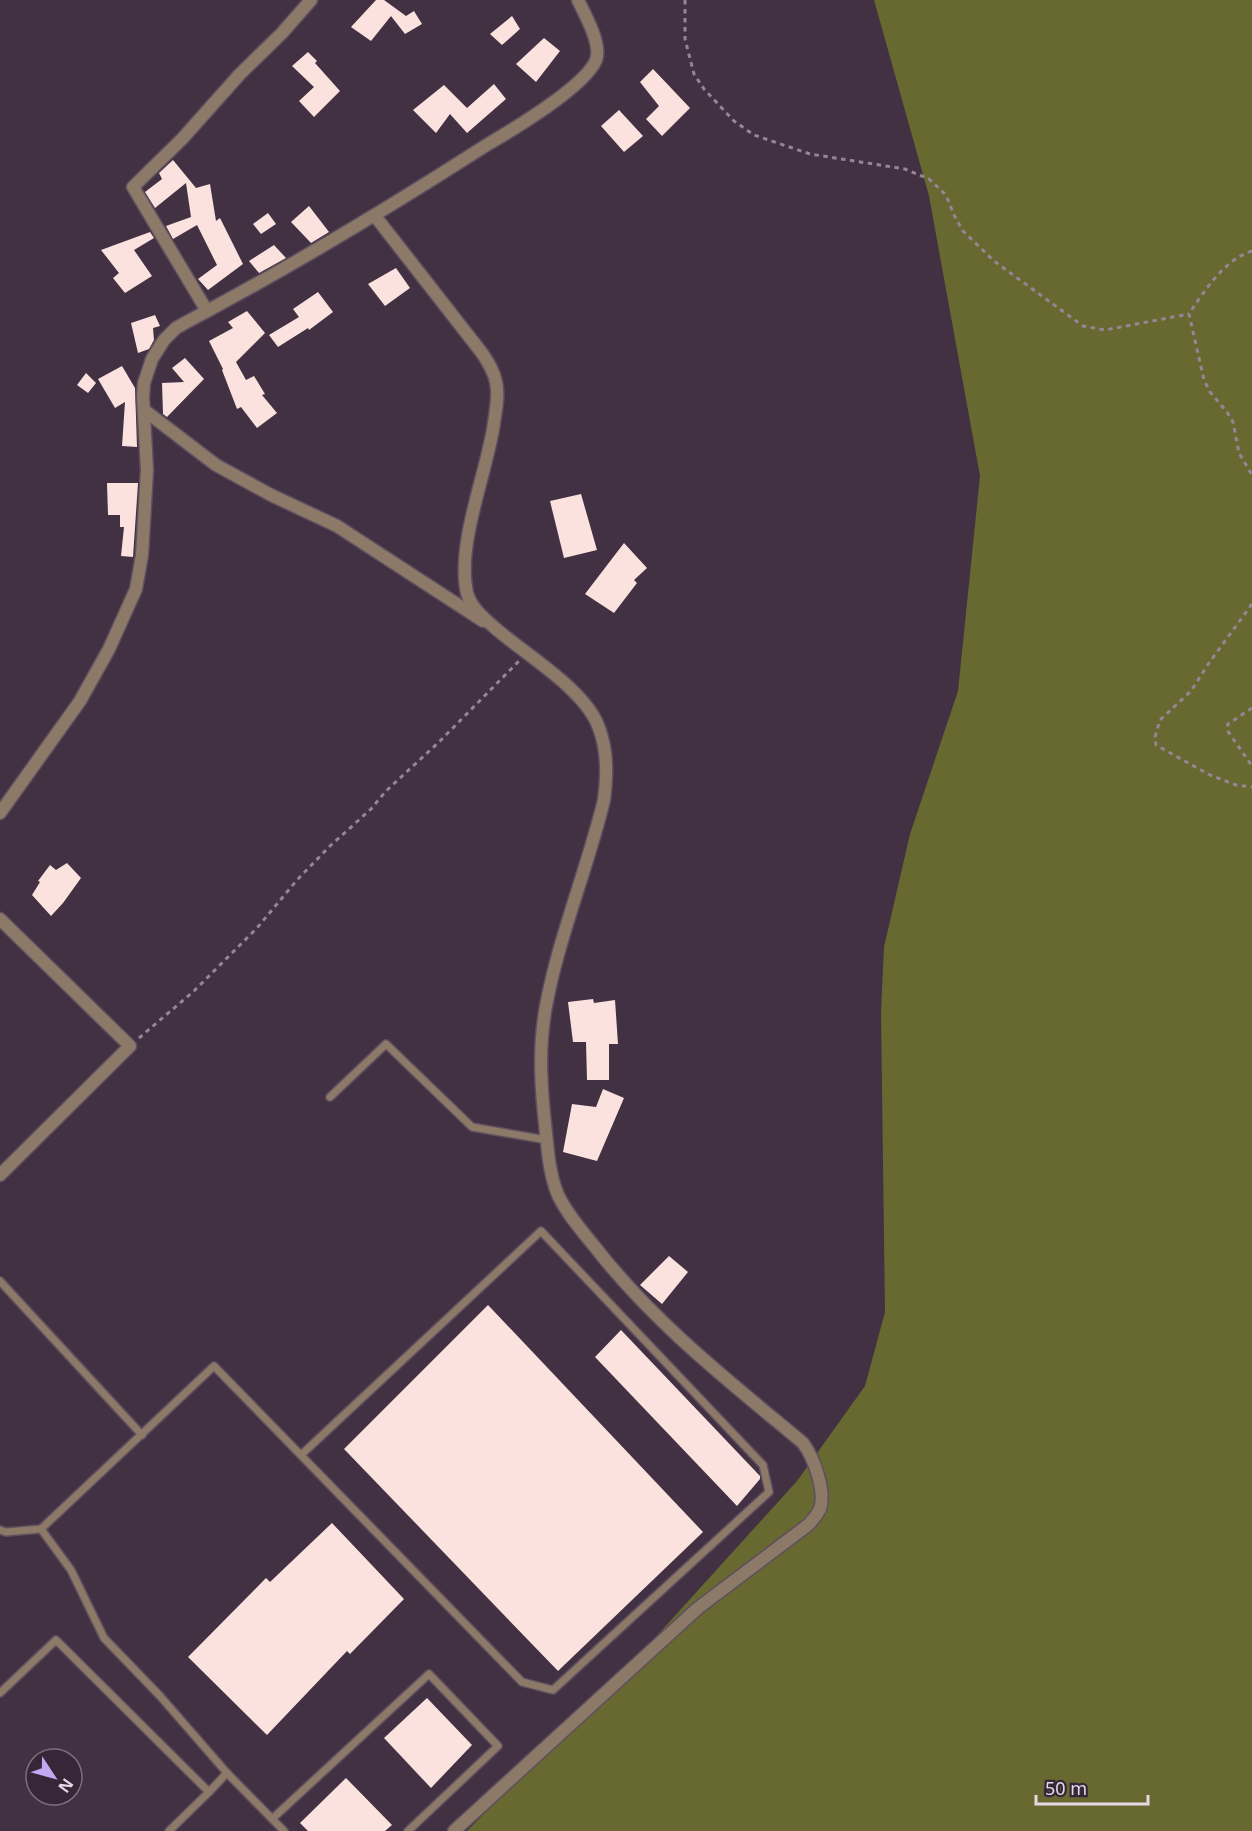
<svg xmlns="http://www.w3.org/2000/svg" width="1252" height="1831" font-family="'Noto Sans',sans-serif">
<rect width="100%" height="100%" fill="#413143"/>
<!-- forest -->
<polygon fill="#676930" points="874,0 1252,0 1252,1831 467,1831 634,1661 797,1481 865,1386 885,1312 881,1012 884,947 910,834 958,691 980,476 929,196"/>
<!-- building -->
<g fill="#fce2de">
<polygon points="376,0 384,0 406,16 414,11 422,24 405,34 391,16 371,41 351,27"/>
<polygon points="512,16 520,29 502,45 490,34"/>
<polygon points="544,38 560,51 536,82 516,64"/>
<polygon points="308,52 317,61 315,63 340,91 314,117 299,101 314,87 292,66"/>
<polygon points="653,69 690,108 662,136 646,119 659,106 640,82"/>
<polygon points="494,84 506,99 467,133 450,114 436,133 413,110 444,85 467,108"/>
<polygon points="619,110 643,136 624,152 601,126"/>
<polygon points="173,160 196,188 210,184 216,221 220,218 243,264 208,290 198,279 217,265 197,225 173,239 166,226 191,217 186,183 155,208 145,192 162,179 159,173"/>
<polygon points="309,206 329,232 311,243 291,222"/>
<polygon points="268,213 276,224 261,234 253,224"/>
<polygon points="150,232 154,238 134,250 152,276 125,293 113,278 119,273 101,250"/>
<polygon points="274,245 286,258 259,273 249,261"/>
<polygon points="396,268 410,288 385,306 368,284"/>
<polygon points="318,292 333,312 309,330 308,328 278,347 269,335 299,317 293,309"/>
<polygon points="247,311 265,333 236,362 246,380 254,376 265,394 262,395 277,413 257,428 241,407 237,409 222,370 223,369 209,341 233,328 228,322"/>
<polygon points="155,315 160,326 153,328 154,340 149,349 138,353 131,323"/>
<polygon points="185,358 204,379 167,417 163,414 162,383 184,382 172,368"/>
<polygon points="122,366 135,388 137,447 122,446 125,402 115,408 98,379"/>
<polygon points="86,373 96,383 88,393 77,385"/>
<polygon points="107,483 138,483 133,557 121,556 124,527 120,527 120,515 108,515"/>
<polygon points="581,494 597,550 564,558 550,501"/>
<polygon points="624,543 647,568 634,580 637,583 614,613 585,594"/>
<polygon points="67,863 81,878 63,903 51,916 32,895 40,882 38,881 50,865 56,870"/>
<polygon points="593,999 594,1003 615,1000 618,1044 609,1044 609,1080 587,1080 586,1042 573,1042 568,1002"/>
<polygon points="603,1089 624,1098 597,1161 563,1152 572,1104 596,1107"/>
<polygon points="669,1256 688,1272 662,1304 640,1285"/>
<polygon points="488,1305 703,1532 558,1671 344,1449"/>
<polygon points="621,1330 760,1476 760,1479 737,1506 595,1357"/>
<polygon points="332,1523 404,1599 350,1654 347,1651 267,1735 188,1657 266,1578 270,1582"/>
<polygon points="427,1698 472,1745 431,1788 384,1738"/>
<polygon points="346,1778 392,1825 385,1831 308,1831 300,1823"/>
</g>
<g fill="none" stroke-linecap="round" stroke-linejoin="round">
<!-- service casing -->
<g stroke="#5e4f60" stroke-width="10">
<g id="service">
<polyline points="330,1097 386,1044 472,1127 547,1140"/>
<polyline points="0,1281 142,1435"/>
<polyline points="0,1530 6,1532 41,1529"/>
<polyline points="0,1693 56,1640 209,1792 169,1831"/>
<polyline points="227,1773 284,1831"/>
<polyline points="209,1792 227,1773 160,1696 104,1638 71,1570 41,1529 214,1366 522,1682 553,1690 769,1492 763,1465 541,1231 301,1455"/>
<polyline points="272,1819 429,1674 498,1746 408,1831"/>
</g>
</g>
<!-- minor casing -->
<g stroke="#5e4f60" stroke-width="15">
<g id="minor">
<polyline points="207,311 133,187 182,139 240,74 282,33 311,0"/>
<polyline points="144,410 216,465 271,495 337,526 483,621"/>
<path d="M 0,813 L 80,701 L 109,649 L 136,589 L 142,555 L 147,470 L 143,397 L 144,383 L 152,359 L 164,340 L 176,328 L 183,324 C 287,269 387,209 485,146 C 512,130 585,87 596,60 C 602,44 585,15 578,0"/>
<polyline points="0,919 130,1046 0,1175"/>
</g>
</g>
<!-- tertiary casing -->
<g stroke="#5e4f60" stroke-width="15">
<path id="tertiary" d="M 375,216 L 482,353 C 488,362 494,371 496,382 C 499,395 496,409 494,423 C 487,473 456,544 467,593 C 471,608 484,618 495,628 C 526,655 586,690 599,728 C 608,752 607,776 604,800 C 587,870 559,936 546,1006 C 538,1049 541,1090 546,1133 C 548,1154 550,1176 558,1195 C 567,1214 582,1231 595,1247 C 654,1323 730,1382 803,1443 C 814,1458 826,1491 820,1509 C 817,1515 813,1520 808,1525 L 698,1608 L 454,1831"/>
</g>
<!-- path -->
<g stroke="#948695" stroke-width="3" stroke-dasharray="4.5 4.5" stroke-linecap="butt">
<polyline points="685,0 685,39 694,74 704,89 734,121 754,135 810,154 905,169 929,179 946,195 954,215 963,231 994,261 1083,326 1105,330 1189,314"/>
<path d="M 1252,251 C 1225,259 1204,291 1189,314 L 1204,380 L 1210,392 L 1227,412 L 1233,422 L 1239,453 L 1252,475"/>
<polyline points="1252,604 1209,663 1191,691 1160,720 1155,737 1156,745 1210,775 1236,785 1252,787"/>
<polyline points="1252,708 1228,724 1227,730 1252,766"/>
<polyline points="139,1038 194,991 257,928 297,880 330,846 371,809 386,791 439,742 519,661"/>
</g>
<!-- service -->
<use href="#service" stroke="#8c7967" stroke-width="7"/>
<!-- minor -->
<use href="#minor" stroke="#8c7967" stroke-width="12"/>
<!-- tertiary -->
<use href="#tertiary" stroke="#8c7967" stroke-width="12"/>
</g>
<!-- north arrow -->
<g transform="translate(54 1777) rotate(126)"><circle r="28" fill="#362738" stroke="#7c6e7d" stroke-width="1.5"/>
<path d="M0-4.5L10 22L0 15L-10 22Z" fill="#c2a8f2"/>
<text y="-9" font-size="16" font-weight="bold" text-anchor="middle" fill="#e4d9e5">N</text>
</g>
<!-- scale -->
<path d="M1036 1795v9h112v-9" fill="none" stroke="#e4d9e5" stroke-width="3"/>
<text x="1045" y="1795" font-size="18" fill="#e4d9e5" stroke="#362738" stroke-width="4.5" paint-order="stroke">50 m</text>
</svg>
